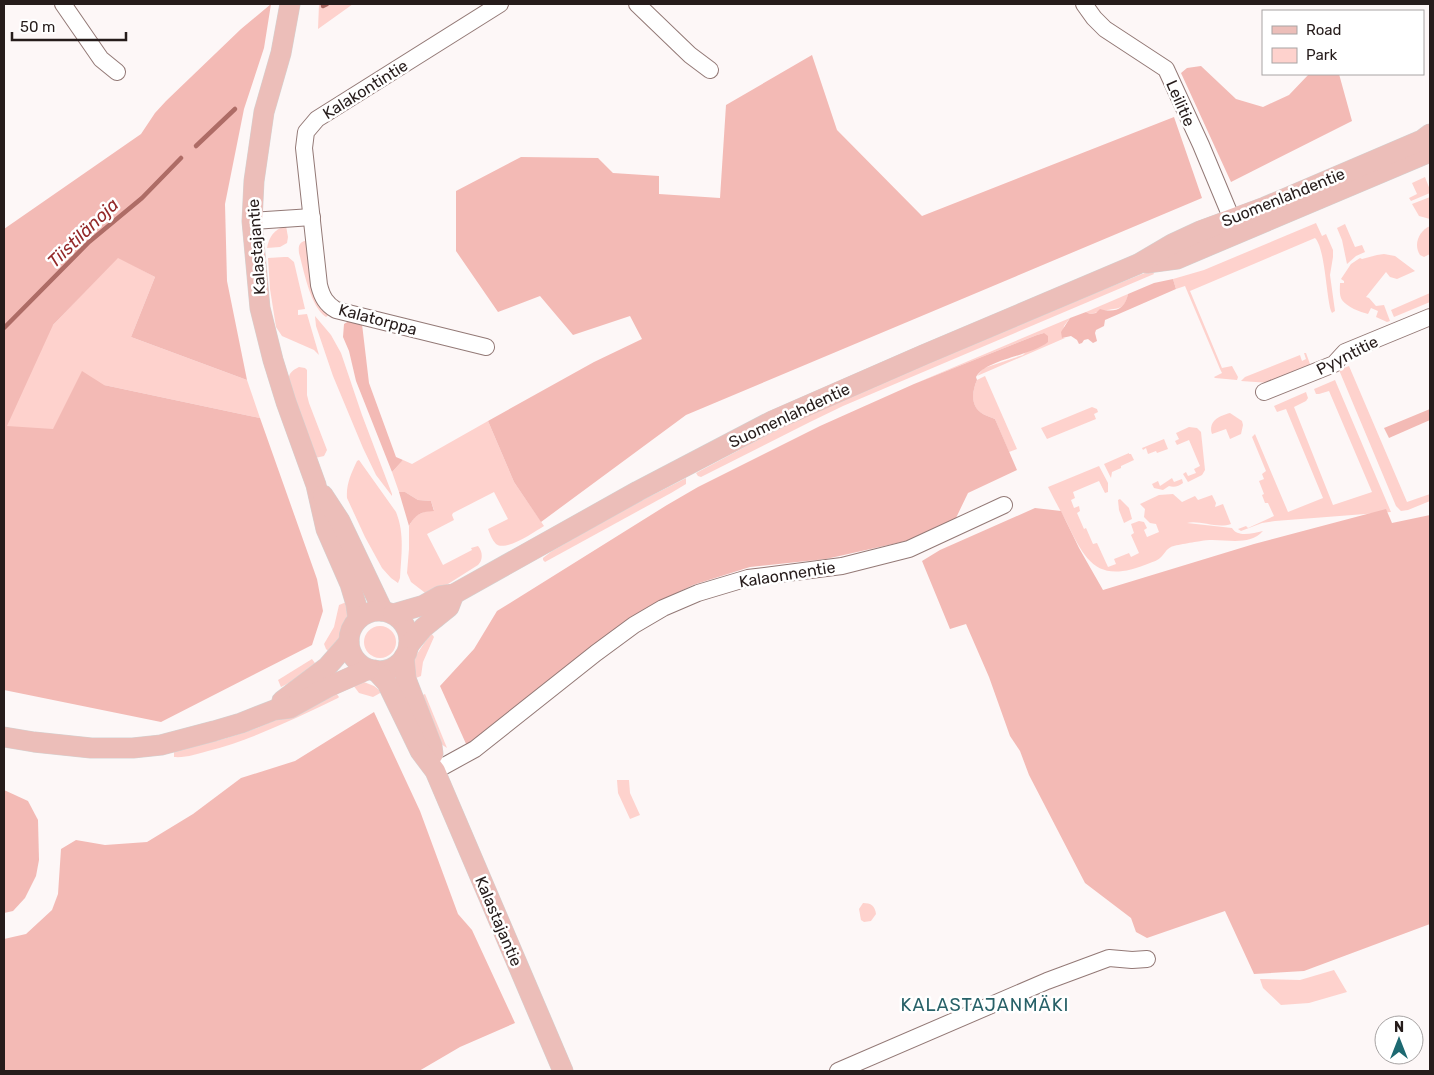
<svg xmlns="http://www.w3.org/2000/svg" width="1434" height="1075" font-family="Rubik,sans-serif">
<rect width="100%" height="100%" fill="#fdf7f7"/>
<!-- green -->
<g fill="#fed2cd">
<polygon points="319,4 353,4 318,29"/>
<polygon points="1425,177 1430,190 1430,193 1411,201 1409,198 1417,194 1412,183"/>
<polygon points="1430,197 1430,219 1419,216 1412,204"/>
<path d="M 1316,223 L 1322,236 L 1326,234 L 1333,250 L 1333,257 L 1330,275 L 1335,311 L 1332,313 L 1331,311 C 1326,294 1325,248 1315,238 L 1190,291 L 1222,368 L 1232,366 L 1238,377 L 1237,380 L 1215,378 L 1214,377 L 1222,373 L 1220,369 L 1185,286 L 1176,289 L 1173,279 L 1204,270 Z"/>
<polygon points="1345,224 1355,247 1362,245 1365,252 1356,256 1347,264 1342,240 1337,228"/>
<path d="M 286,226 L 288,237 L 287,243 L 280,247 L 267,248 C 269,237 274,229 286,226 Z"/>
<path d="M 1430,226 L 1430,254 L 1424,257 L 1420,255 C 1413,244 1419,231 1430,226 Z"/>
<path d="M 308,240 L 330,314 L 326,317 C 310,306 304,271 299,253 C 298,244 300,242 308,240 Z"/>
<path d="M 1384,254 L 1395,256 L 1415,271 L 1397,279 L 1390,277 L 1386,272 L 1366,297 L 1369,298 L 1376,306 L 1384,305 L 1390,321 L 1387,322 L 1376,317 L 1378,311 L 1371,308 L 1368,314 C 1360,312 1347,307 1342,300 C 1339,295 1340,288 1340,283 L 1344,283 L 1344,281 L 1341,279 L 1351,264 L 1360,258 L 1362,259 L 1377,255 Z"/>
<polygon points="118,257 155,277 131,337 247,380 260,418 104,385 4,538 4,339 53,325"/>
<polygon points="284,257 288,257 294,262 305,309 298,310 298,315 307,314 319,355 314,350 282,336 276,327 270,289 268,258"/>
<polygon points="1152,270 1154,274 843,406 810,422 701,477 698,476 696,473 773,432 831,404 1060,307"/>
<polygon points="1430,293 1430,302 1394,317 1391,310"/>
<path d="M 1128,294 C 1125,309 1120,308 1107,310 C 1101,311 1096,313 1090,314 L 1086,312 Z"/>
<polygon points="315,316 331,335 341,353 362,415 392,494 392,496 376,475 363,448 333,376 316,326"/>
<polygon points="1070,318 1064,326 1062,338 1065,338 977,376 984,368 1023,355 1044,333 1037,335 914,384"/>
<polygon points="1304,353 1306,353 1310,364 1309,367 1270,383 1241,381 1245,377 1300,355 1302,361 1306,359"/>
<polygon points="1349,366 1407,502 1430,494 1430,501 1408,510 1401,511 1396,506 1339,370"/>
<path d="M 299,367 L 305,368 L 307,370 L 307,395 L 309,403 L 327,450 L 324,456 L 315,458 L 288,382 C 289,373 291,371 299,367 Z"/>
<path d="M 985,376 L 1017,449 L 1009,452 L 995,419 C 991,417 986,416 983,414 C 970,407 972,391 977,380 Z"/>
<polygon points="1335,380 1391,512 1275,521 1262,523 1241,531 1238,529 1246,526 1248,528 1274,516 1268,503 1265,503 1262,495 1264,494 1259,481 1264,479 1262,474 1266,471 1252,437 1255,434 1288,512 1323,498 1286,409 1277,412 1274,406 1306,392 1308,398 1306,401 1294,407 1333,505 1372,492 1329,391 1319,394 1316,394 1314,389"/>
<polygon points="1092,407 1097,409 1098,412 1094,414 1096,419 1047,439 1041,428"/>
<path d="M 1230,413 L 1242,421 L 1243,425 L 1241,434 L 1230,439 L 1226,429 L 1212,434 C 1208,421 1219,416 1230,413 Z"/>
<path d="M 488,421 L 514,482 L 544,526 C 534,532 506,552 496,544 C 492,540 490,534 488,529 L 508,519 L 494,492 L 453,513 L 452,515 L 454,520 L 427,534 L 443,565 L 472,550 L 471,548 L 478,546 C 483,552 483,560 478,565 L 429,596 L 427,595 L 424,592 L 411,582 L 407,573 L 409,549 L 409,526 L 415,516 L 424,512 L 434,510 L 431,501 L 418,500 L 405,492 L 399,492 L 392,472 L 403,460 L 412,464 Z"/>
<polygon points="1189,427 1197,428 1201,432 1205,470 1202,475 1188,482 1183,474 1186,472 1188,476 1196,473 1194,469 1200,466 1189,440 1177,445 1175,441 1179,439 1176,433"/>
<polygon points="1164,439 1168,449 1157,453 1156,451 1148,454 1146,448 1143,450 1142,448"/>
<polygon points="1129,453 1129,454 1131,454 1134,460 1121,466 1121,468 1112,472 1111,478 1104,464"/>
<path d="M 359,460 L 396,512 C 405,534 401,556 400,578 L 398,583 L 391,578 L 382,568 L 365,537 L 347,498 C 346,484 351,474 357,461 Z"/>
<path d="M 1099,466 L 1108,483 L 1108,492 L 1105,493 L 1099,481 L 1073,492 L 1075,498 L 1071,500 L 1074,508 L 1079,506 L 1080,511 L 1077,513 L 1084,529 L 1086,528 L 1093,544 L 1097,543 L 1108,567 L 1116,564 L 1114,559 L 1129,553 L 1131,557 L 1139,553 L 1131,535 L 1134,533 L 1131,524 L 1139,521 L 1144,522 L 1147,528 L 1144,530 L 1147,537 L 1159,532 L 1156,524 L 1150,523 L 1144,517 L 1145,509 L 1140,504 L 1159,495 L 1173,494 L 1182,502 L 1195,496 L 1198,500 L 1212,495 L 1216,503 L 1215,507 L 1223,504 L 1231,524 C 1217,529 1200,520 1187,523 L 1232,528 C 1238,538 1253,533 1263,531 C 1248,548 1221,537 1201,541 C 1195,542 1175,545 1171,547 C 1166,549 1164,555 1160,558 C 1158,560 1153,562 1150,563 C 1099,584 1087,565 1066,521 C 1060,510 1054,499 1048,487 Z"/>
<polygon points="686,478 686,484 671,493 545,562 543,560 543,558 552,551 627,508"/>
<path d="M 1172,478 L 1174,482 L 1182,479 L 1183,483 C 1179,486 1174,488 1169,486 L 1163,490 L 1154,488 L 1152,484 L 1158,481 L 1160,486 Z"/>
<polygon points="1120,499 1129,508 1132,519 1124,523 1119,510 1118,500"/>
<path d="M 349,601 C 348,621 342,636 330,653 L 326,649 L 324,644 L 334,627 L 339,605 Z"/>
<circle cx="380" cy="642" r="16"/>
<polygon points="431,633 434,637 423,662 421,676 411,680 412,664 415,657"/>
<polygon points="312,659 317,666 301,677 281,687 278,680"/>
<polygon points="359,680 374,686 382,692 373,697 359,693 350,681"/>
<path d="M 334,690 L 339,697 L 338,698 C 296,718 254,739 208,751 C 198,754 185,758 174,757 L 174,751 C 202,745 230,738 257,728 C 283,717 309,703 334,690 Z"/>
<polygon points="425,694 447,748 438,742 418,697"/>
<polygon points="617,780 629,780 630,793 640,815 630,819 618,793"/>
<path d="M 863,903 C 871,903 875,906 876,914 L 871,921 L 864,922 L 861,920 L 859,909 Z"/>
<polygon points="1334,970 1347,992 1309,1003 1281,1005 1263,988 1260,979 1300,980"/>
</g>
<!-- forest -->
<g fill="#f3bab5">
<polygon points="271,4 264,48 244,109 225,204 227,281 247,380 131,337 155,277 118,258 53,325 7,426 53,429 82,371 104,385 260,418 317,579 323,611 312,645 161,722 4,690 4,229 141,134 155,113 166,101 241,29"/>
<polygon points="812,55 837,130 922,216 1174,117 1202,198 686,415 541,522 514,482 488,421 594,362 642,339 630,316 573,335 540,296 498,312 456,251 456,191 521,157 598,158 613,173 659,176 659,194 720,198 726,105"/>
<polygon points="1201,66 1236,99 1263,107 1289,95 1309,74 1339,74 1352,121 1231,182 1181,73 1187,68"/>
<path d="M 1173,279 L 1176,289 L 1105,320 L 1104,326 L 1096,330 L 1095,333 L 1097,341 L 1093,343 L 1088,339 L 1084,340 L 1082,343 L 1079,344 L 1077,340 L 1071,336 L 1062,338 L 1061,332 L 1070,318 L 1086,312 L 1090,314 L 1096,313 L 1100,309 C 1114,313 1125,310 1128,294 L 1154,283 Z"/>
<polygon points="349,321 362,324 369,383 396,457 403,460 392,472 356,381 349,351 343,337 344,324"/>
<path d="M 1044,333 L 1048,336 L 1048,342 C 1031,356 986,359 976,377 L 977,380 C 972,391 970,407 983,414 C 986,416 991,417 995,419 L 1017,470 L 968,493 L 955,520 L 906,541 L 826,559 L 750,567 L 693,585 L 646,608 L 467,746 L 440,686 L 474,649 L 497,611 L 667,505 L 698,487 L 820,426 L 914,384 L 1037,335 Z"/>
<polygon points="1430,409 1430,420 1389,438 1384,428"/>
<path d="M 399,492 L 405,492 L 418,500 L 431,501 L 434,511 C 420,512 416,514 409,526 Z"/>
<polygon points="1035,508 1061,511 1079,548 1103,590 1254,544 1386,509 1392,523 1430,515 1430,924 1304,971 1254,974 1225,911 1147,938 1136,932 1131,918 1085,883 1029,775 1020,751 1010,736 989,677 966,624 950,629 922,561 940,550"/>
<polygon points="374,712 420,811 458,914 472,930 515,1023 460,1047 419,1071 4,1071 4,939 26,934 52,910 58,894 61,849 76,840 105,845 147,842 193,814 241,778 295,761"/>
<polygon points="4,790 28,801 38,820 39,860 36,876 25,898 13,911 4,913"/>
</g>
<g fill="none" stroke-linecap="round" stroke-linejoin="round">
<!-- stream -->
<g stroke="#ae6c66" stroke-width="4.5">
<polyline points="323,6 327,4"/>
<polyline points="196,146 235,109"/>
<polyline points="4,328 89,242 142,198 181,158"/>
</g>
<!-- minor casing -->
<g stroke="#937976" stroke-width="18">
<g id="minor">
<polyline points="63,4 101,59 117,72"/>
<polyline points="637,4 690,55 710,70"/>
<polyline points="1084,4 1094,18 1105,29 1166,69 1201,145 1236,229"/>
<polyline points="252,221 312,217"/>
<path d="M 486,347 L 336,310 C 326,304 322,297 319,285 L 304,148 L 306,132 L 317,119 L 500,4"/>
<polyline points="1264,392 1334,364 1345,352 1430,317"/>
<polyline points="435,771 475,749 596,653 634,625 663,608 698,593 748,578 842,566 909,549 1004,505"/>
<polyline points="838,1071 1047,981 1109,958 1132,960 1147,959"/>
</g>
</g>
<!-- major casing -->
<g stroke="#d4d2d1" stroke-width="21">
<g id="major">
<polyline points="290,4 281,53 264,112 254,181 252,221 260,308 273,360 286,402 316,485 326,529 350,584 356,604 358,619"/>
<polyline points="1147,263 1177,259 1430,152"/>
<polyline points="323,495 340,521 383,611"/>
<circle cx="379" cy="641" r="30"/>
<polyline points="393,614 424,605 440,596 454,594 638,491 772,421 923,355 1138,264 1172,244 1200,231 1265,207 1422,140 1430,134"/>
<polyline points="409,645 423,628 449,607 454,594"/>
<polyline points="404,657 406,679 432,746 433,754"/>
<polyline points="375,670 387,683 420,751 435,771 563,1071"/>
<polyline points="282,701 327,667 349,642"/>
<polyline points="4,737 34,742 91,748 133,748 161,745 214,731 241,723 274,710 290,708 328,687 369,669"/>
</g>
</g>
<!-- minor -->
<use href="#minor" stroke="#fff" stroke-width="16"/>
<!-- major -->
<use href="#major" stroke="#ecbeb9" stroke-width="20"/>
</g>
<g text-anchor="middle" stroke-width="5" stroke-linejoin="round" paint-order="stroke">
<!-- street labels -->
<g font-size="16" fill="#261c1b" stroke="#fff">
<text transform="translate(365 89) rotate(-32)" y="6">Kalakontintie</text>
<text transform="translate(1181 103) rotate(66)" y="6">Leilitie</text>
<text transform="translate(1283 197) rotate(-22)" y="6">Suomenlahdentie</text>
<text transform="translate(256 247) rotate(-94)" y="6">Kalastajantie</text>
<text transform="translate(378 319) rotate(15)" y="6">Kalatorppa</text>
<text transform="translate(1347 355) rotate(-27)" y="6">Pyyntitie</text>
<text transform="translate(789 415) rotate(-25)" y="6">Suomenlahdentie</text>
<text transform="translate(787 574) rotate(-9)" y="6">Kalaonnentie</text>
<text transform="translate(499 921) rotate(67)" y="6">Kalastajantie</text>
</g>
<!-- water labels -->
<g font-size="18" font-style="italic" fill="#932929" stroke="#fff">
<text transform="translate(83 233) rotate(-44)" y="6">Tiistilänoja</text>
</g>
<!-- neighbourhood labels -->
<g font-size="18" letter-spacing="1" fill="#286168" stroke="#fff">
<text x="985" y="1011">KALASTAJANMÄKI</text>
</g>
</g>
<!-- border -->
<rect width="1434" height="1075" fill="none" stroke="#261c1b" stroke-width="10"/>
<!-- legend -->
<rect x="1262" y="10" width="162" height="65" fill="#ffffff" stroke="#a8a4a4"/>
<rect x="1272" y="26" width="25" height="8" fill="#ecbeb9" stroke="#a8a4a4"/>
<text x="1306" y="35" font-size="15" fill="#261c1b">Road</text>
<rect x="1272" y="48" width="25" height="15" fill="#fed2cd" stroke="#a8a4a4"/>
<text x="1306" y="60" font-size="15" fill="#261c1b">Park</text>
<!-- north arrow -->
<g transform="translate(1399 1040)"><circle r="24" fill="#ffffff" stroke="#a8a4a4"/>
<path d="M0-4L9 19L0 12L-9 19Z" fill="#1d6971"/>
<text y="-8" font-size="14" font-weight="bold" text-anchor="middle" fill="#261c1b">N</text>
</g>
<!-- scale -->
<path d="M12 32v8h114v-8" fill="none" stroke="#261c1b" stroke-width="2.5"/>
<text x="20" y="32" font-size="15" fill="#261c1b" stroke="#ffffff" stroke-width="4" paint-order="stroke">50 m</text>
</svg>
